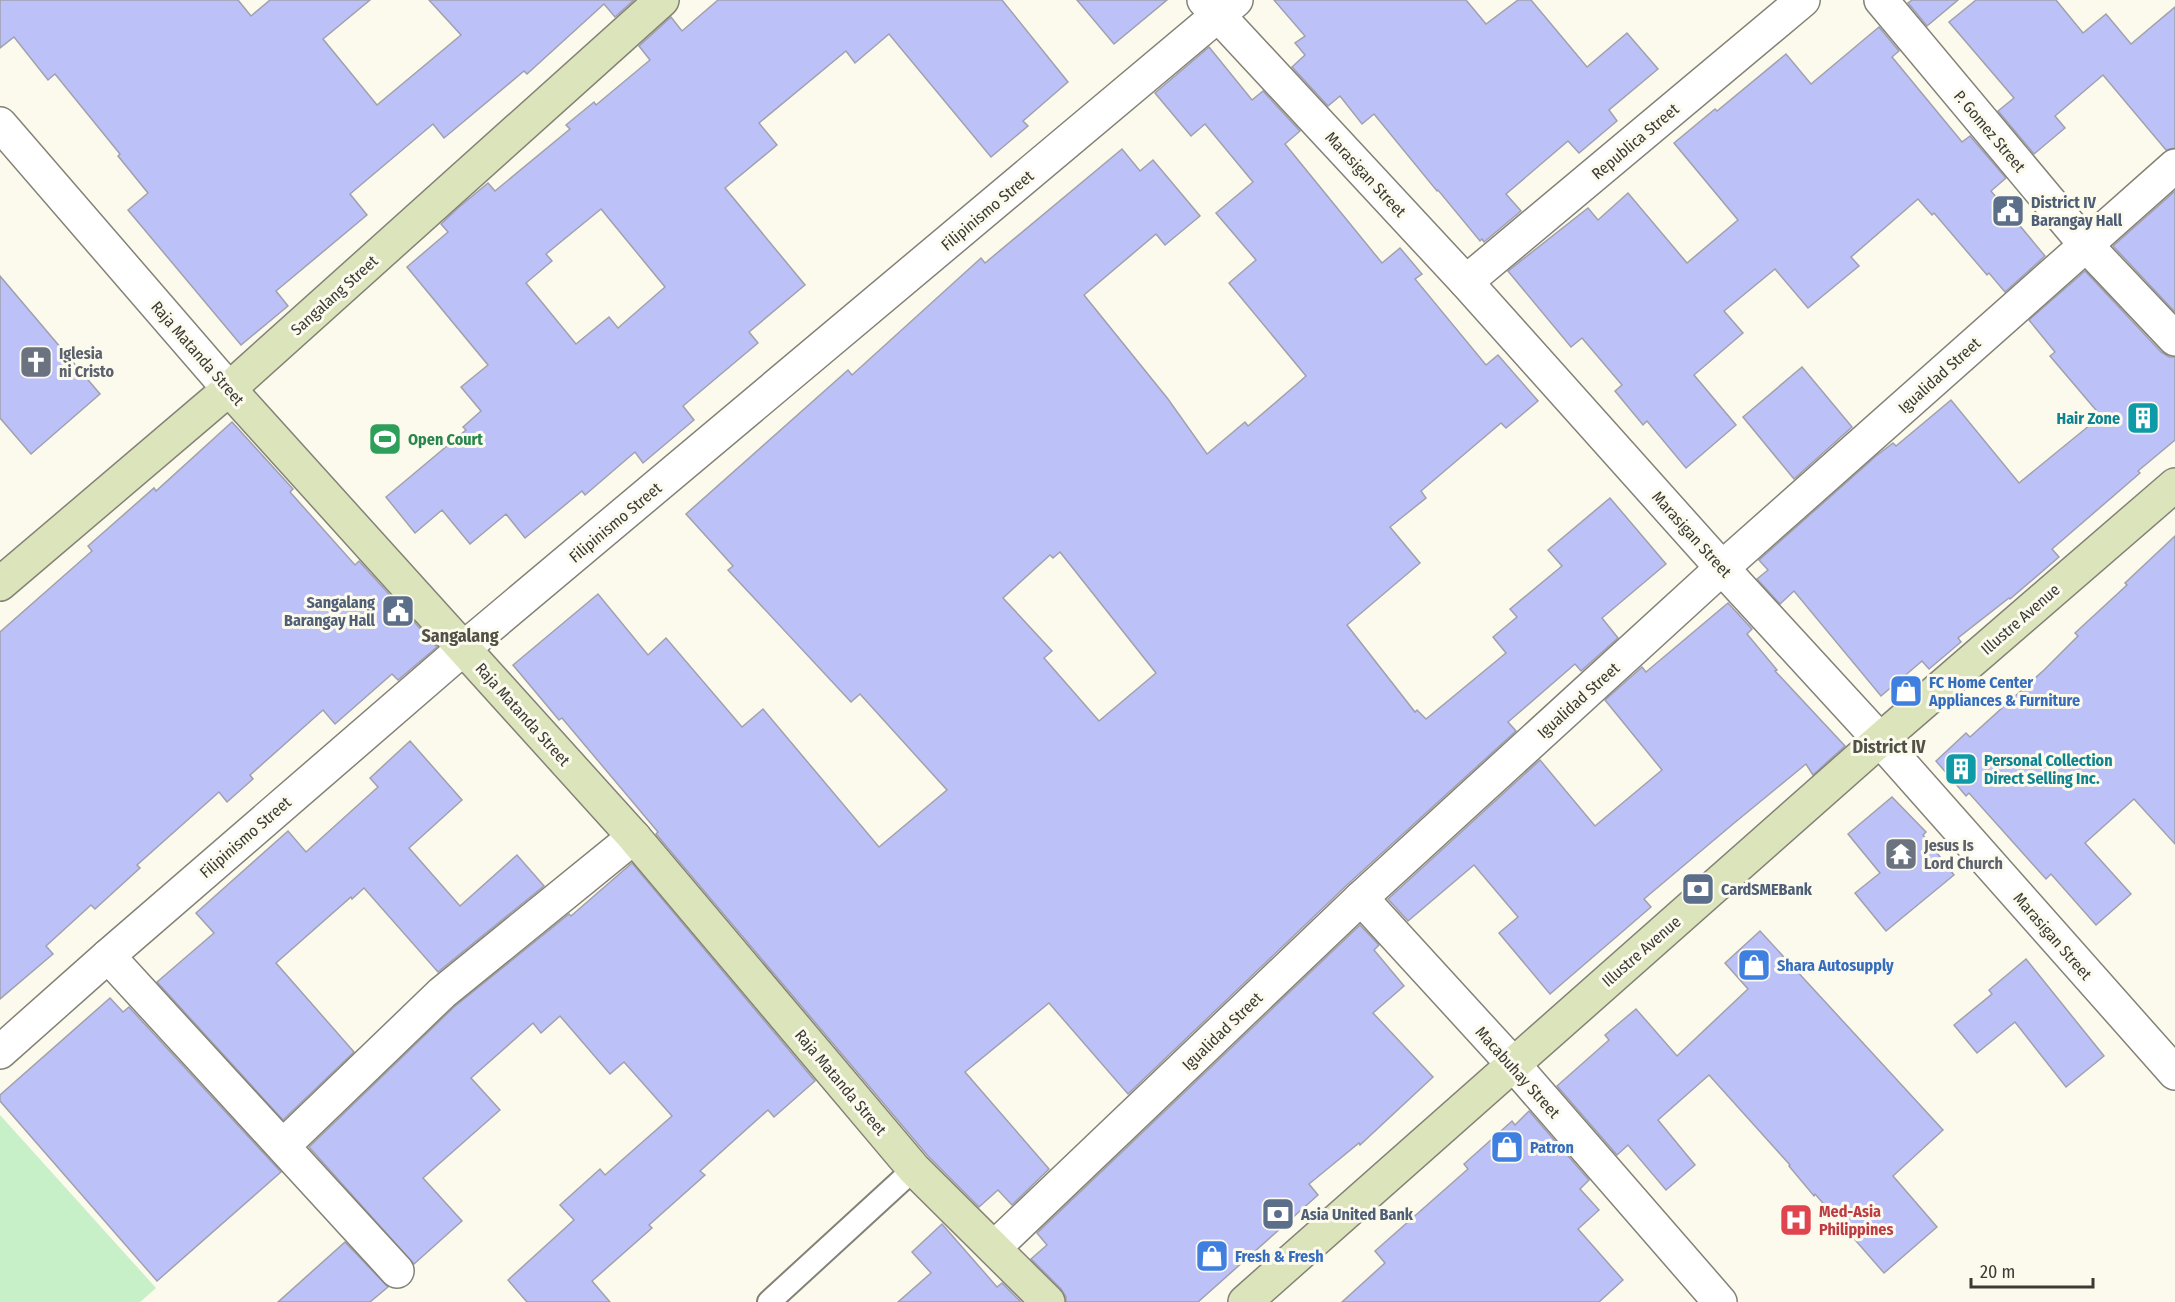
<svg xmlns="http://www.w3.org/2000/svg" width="2175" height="1302" font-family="'Fira Sans Condensed',sans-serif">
<rect width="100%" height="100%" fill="#fcfaed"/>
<!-- green -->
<polygon fill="#c7efc8" points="0,1115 156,1288 140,1302 0,1302"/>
<!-- building -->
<g fill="#bcc1f8" stroke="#a0a1ad" stroke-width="1.5" fill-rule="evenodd">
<polygon points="0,0 238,0 251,16 270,0 370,0 323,39 377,105 461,35 429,0 634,0 615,17 604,4 527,74 524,71 444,138 433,124 350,194 367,215 276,291 288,306 241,345 128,210 148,193 118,156 120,154 55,74 48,80 14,37 0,48"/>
<path d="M 718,0 L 1002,0 L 1068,82 L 1023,121 L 1028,126 L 991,157 L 889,34 L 855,63 L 846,51 L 759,123 L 777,145 L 725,188 L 805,285 L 749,332 L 758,343 L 683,406 L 694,420 L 643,463 L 635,452 L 585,495 L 582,491 L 525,538 L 506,514 L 470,544 L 442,510 L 415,533 L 386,497 L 466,430 L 463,427 L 481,411 L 461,387 L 488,365 L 407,267 L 448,232 L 441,224 L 458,208 L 488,183 L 495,191 L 570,129 L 566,125 L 594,102 L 596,105 L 650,60 L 639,46 L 671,17 L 682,31 ZM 601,209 L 665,287 L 618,328 L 609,317 L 576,344 L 526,283 L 552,261 L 546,254 Z"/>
<polygon points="1077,0 1167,0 1114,44"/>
<polygon points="1274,0 1466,0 1486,24 1518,0 1531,0 1587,67 1627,33 1658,69 1609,110 1617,121 1579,153 1568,141 1506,194 1521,211 1484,242 1482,239 1480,241 1438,190 1437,191 1374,114 1362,124 1340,96 1328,106 1292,67 1305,55 1295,43 1305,36"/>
<polygon points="1912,0 1958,0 1927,26 1908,3"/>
<polygon points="1976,0 2056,0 2083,33 2106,14 2131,44 2175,7 2175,148 2166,150 2103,75 2055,116 2065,128 2034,154 1998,111 2014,98 1949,22"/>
<polygon points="1879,27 1899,51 1892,57 1962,142 1970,136 2006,178 1991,191 2045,256 2005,292 1989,273 1987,275 1934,213 1932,215 1918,199 1851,257 1859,266 1808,308 1775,269 1724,311 1743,333 1694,375 1736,425 1686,468 1647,421 1643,425 1615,391 1622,385 1582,338 1571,347 1508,271 1588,208 1598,220 1628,193 1687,263 1738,220 1674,143 1715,109 1717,111 1786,54 1811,84"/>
<path d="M 1209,47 L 1252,100 L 1263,91 L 1300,131 L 1285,144 L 1382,263 L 1400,248 L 1422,274 L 1415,279 L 1486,365 L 1498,355 L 1538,401 L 1506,428 L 1501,423 L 1421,491 L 1426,498 L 1390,527 L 1420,563 L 1347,625 L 1415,712 L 1417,710 L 1426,719 L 1506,653 L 1493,637 L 1517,617 L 1510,609 L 1562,566 L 1548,550 L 1610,498 L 1666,564 L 1602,618 L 1618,638 L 1581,671 L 1575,664 L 1508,722 L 1516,731 L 1348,884 L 1128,1094 L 1049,1003 L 965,1072 L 1049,1169 L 1012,1205 L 998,1190 L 979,1207 L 928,1156 L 656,834 L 658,832 L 562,718 L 559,720 L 513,665 L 598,594 L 648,655 L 666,638 L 742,727 L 763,709 L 879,847 L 947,790 L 860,694 L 851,702 L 728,570 L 733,566 L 686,514 L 848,370 L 852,375 L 981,258 L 985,263 L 1122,149 L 1140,171 L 1153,160 L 1200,216 L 1165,245 L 1156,234 L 1084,295 L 1168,399 L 1207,454 L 1245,422 L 1248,426 L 1297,384 L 1306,376 L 1229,283 L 1256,260 L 1216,213 L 1253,182 L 1205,124 L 1191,136 L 1155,93 ZM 1060,552 L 1156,673 L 1099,721 L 1044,658 L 1052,651 L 1003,598 L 1050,555 L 1053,558 Z"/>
<polygon points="2175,191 2175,312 2113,246"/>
<polygon points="2085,271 2161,352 2169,357 2175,357 2175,440 2138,471 2140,473 2052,549 2059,557 2010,599 2009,598 1958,638 1961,642 1929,669 1922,661 1881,696 1794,591 1780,604 1757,579 1768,570 1759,560 1876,456 1893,443 1896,446 1951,400 2019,483 2101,416 2050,356 2055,352 2029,320"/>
<polygon points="0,276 100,394 31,454 0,418"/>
<polygon points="1802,367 1852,427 1794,479 1743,417"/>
<polygon points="232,422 293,489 290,492 355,565 359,561 437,647 398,680 392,674 335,724 323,710 250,775 253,779 227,802 219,792 137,865 140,868 95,909 91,905 46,946 53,954 0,999 0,632 92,551 88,546 154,488 156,491"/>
<polygon points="2175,536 2175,844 2134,799 2085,843 2131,894 2096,925 2051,874 2046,879 1969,793 1966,796 1936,761 1966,733 1970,737 2044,670 2078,636 2075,633 2127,585 2125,583"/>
<polygon points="1728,603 1752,629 1747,634 1777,670 1775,671 1845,746 1813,775 1806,764 1733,824 1644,899 1651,907 1550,994 1499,933 1518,917 1474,865 1408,921 1388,899 1540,760 1595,826 1662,770 1605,700 1642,667 1646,672"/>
<polygon points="410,741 462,800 409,848 460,906 517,855 544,886 438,972 364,888 352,899 351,897 276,963 354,1052 283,1120 157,982 214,933 196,913 288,831 306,852 378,787 370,778"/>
<polygon points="1892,797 1926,832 1923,835 1954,875 1886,931 1855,893 1880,873 1848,834"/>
<polygon points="632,863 815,1081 774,1117 768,1110 700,1171 705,1175 649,1225 652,1228 592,1281 610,1302 527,1302 508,1280 574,1220 560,1205 600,1169 605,1175 672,1116 624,1062 610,1074 560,1016 541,1033 533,1023 471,1078 500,1110 423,1178 462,1221 414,1264 309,1147 454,1007 569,914 571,916"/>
<polygon points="1360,925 1379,945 1374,950 1404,986 1373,1013 1433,1077 1360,1145 1359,1143 1309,1184 1318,1195 1198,1302 1066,1302 1066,1297 1061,1289 1031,1259 1047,1245 1037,1233"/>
<polygon points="1760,931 1943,1130 1893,1176 1937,1227 1884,1273 1815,1194 1814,1196 1789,1166 1790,1165 1709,1075 1658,1120 1695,1165 1666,1190 1628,1145 1617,1155 1557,1086 1609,1040 1605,1035 1636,1009 1677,1056 1748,989 1725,963"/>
<polygon points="2026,959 2104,1056 2066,1087 2015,1022 1977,1053 1954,1025 1992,994 1989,990"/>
<polygon points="110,998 123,1012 129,1007 281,1172 157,1281 0,1101 0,1095"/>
<polygon points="1529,1111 1589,1180 1580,1189 1599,1210 1578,1229 1623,1280 1599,1302 1342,1302 1385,1263 1375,1251 1468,1169 1464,1164 1512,1121 1515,1125"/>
<polygon points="942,1224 997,1287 1002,1283 1021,1302 898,1302 931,1273 912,1252"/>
<polygon points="345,1242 388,1287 370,1302 278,1302"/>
</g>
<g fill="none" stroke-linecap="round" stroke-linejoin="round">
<!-- lane casing -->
<g stroke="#848277" stroke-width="26">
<polyline id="lane" points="769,1302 914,1169"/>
</g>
<!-- street casing -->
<g stroke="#848277" stroke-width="36">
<g id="street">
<polyline points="1204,0 1466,282 1722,568 1880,740 2175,1073"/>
<polyline points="1881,0 2085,244 2175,339"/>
<polyline points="0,124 229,389"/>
<polyline points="1466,282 1803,0"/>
<polyline points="1361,898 1513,1064 1720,1302"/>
<polyline points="108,956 397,1271"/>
<polyline points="0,1052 108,956 464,648 1236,0"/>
<polyline points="283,1146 442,993 634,837"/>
<polyline points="994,1248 1361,898 1722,568 2175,166"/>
</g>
</g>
<!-- secondary casing -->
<g stroke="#848277" stroke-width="36">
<g id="secondary">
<polyline points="229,389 634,837 914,1169 1048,1302"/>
<polyline points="0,584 229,389 662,0"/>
<polyline points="1245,1302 1880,740 2175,485"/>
</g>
</g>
<!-- lane -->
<use href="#lane" stroke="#fff" stroke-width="22"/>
<!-- street -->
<use href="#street" stroke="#fff" stroke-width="33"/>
<!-- secondary -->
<use href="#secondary" stroke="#dce4bb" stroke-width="33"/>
</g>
<!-- icons -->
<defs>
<g id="civic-square" transform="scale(1.725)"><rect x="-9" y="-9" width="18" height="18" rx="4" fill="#5c6f8a" stroke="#fcfaed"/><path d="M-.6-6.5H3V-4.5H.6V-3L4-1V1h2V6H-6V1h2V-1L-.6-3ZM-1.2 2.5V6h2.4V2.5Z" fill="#fff"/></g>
<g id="church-square" transform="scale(1.725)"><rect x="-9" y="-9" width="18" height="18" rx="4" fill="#6b7280" stroke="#fcfaed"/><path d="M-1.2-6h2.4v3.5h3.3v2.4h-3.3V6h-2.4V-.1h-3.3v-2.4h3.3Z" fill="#fff"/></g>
<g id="building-square" transform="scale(1.725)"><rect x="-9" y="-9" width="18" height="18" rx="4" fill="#0f9aa8" stroke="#fcfaed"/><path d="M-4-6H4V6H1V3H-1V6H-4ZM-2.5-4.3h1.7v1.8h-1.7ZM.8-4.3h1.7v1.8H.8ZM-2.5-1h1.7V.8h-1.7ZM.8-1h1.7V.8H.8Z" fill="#fff"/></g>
<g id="stadium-square" transform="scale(1.725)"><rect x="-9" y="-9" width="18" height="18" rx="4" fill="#2e9e5b" stroke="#fcfaed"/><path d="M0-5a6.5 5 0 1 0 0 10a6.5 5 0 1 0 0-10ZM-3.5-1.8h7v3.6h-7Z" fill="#fff"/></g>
<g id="shop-square" transform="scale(1.725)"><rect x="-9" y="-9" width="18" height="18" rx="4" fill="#3f7fe0" stroke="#fcfaed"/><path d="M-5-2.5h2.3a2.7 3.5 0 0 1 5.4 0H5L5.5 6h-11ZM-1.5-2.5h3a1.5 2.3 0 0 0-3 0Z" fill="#fff"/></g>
<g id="temple-square" transform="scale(1.725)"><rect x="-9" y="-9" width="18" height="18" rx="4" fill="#6b7280" stroke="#fcfaed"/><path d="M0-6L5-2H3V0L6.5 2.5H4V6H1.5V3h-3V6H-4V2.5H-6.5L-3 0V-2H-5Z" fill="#fff"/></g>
<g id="bank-square" transform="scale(1.725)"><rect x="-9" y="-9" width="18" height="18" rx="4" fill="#5c6f8a" stroke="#fcfaed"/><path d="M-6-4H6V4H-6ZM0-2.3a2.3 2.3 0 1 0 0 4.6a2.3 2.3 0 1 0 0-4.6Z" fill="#fff"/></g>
<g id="hospital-square" transform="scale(1.725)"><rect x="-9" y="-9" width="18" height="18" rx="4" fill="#e0444e" stroke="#fcfaed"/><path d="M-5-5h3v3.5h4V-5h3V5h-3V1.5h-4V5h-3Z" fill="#fff"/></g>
</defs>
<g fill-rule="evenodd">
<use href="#civic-square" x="2008" y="211"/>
<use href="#church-square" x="36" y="362"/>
<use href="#building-square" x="2143" y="418"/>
<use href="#stadium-square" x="385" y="439"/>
<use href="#civic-square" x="398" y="611"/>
<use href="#shop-square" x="1906" y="691"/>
<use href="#building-square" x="1961" y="769"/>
<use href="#temple-square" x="1901" y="854"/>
<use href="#bank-square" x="1698" y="889"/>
<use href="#shop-square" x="1754" y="965"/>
<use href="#shop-square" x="1507" y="1147"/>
<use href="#bank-square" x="1278" y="1214"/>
<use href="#hospital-square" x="1796" y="1220"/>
<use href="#shop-square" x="1212" y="1256"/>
</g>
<g text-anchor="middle" stroke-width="6" stroke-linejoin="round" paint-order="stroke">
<!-- street labels -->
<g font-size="16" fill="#3b3a35" stroke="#fcfaed">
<text transform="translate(1990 131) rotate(50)" y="6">P. Gomez Street</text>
<text transform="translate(1635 141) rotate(-40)" y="6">Republica Street</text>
<text transform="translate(1366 174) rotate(47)" y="6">Marasigan Street</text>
<text transform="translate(987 210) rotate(-40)" y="6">Filipinismo Street</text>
<text transform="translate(334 295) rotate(-42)" y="6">Sangalang Street</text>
<text transform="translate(198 353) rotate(49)" y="6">Raja Matanda Street</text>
<text transform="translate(1939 375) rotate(-42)" y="6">Igualidad Street</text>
<text transform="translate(615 522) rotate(-40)" y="6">Filipinismo Street</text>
<text transform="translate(1692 534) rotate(48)" y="6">Marasigan Street</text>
<text transform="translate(2020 619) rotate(-41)" y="6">Illustre Avenue</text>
<text transform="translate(1578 700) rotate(-42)" y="6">Igualidad Street</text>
<text transform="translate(523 714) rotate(48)" y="6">Raja Matanda Street</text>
<text transform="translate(245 837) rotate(-41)" y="6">Filipinismo Street</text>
<text transform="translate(2053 936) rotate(49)" y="6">Marasigan Street</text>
<text transform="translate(1641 951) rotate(-41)" y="6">Illustre Avenue</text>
<text transform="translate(1222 1031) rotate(-44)" y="6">Igualidad Street</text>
<text transform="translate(1518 1072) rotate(48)" y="6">Macabuhay Street</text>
<text transform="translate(841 1082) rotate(50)" y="6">Raja Matanda Street</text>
</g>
<!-- service labels -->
<g font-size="16" font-weight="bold" fill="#4e5e75" stroke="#fcfaed" text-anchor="start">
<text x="2031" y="208">District IV<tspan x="2031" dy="18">Barangay Hall</tspan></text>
<text x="375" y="608" text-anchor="end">Sangalang<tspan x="375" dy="18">Barangay Hall</tspan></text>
<text x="1721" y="895">CardSMEBank</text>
<text x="1301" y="1220">Asia United Bank</text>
</g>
<!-- worship labels -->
<g font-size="16" font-weight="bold" fill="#5b616d" stroke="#fcfaed" text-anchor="start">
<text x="59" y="359">Iglesia<tspan x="59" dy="18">ni Cristo</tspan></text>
<text x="1924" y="851">Jesus Is<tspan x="1924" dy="18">Lord Church</tspan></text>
</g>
<!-- culture labels -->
<g font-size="16" font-weight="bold" fill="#0d838f" stroke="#fcfaed" text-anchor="end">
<text x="2120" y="424">Hair Zone</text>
<text x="1984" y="766" text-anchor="start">Personal Collection<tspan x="1984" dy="18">Direct Selling Inc.</tspan></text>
</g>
<!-- leisure labels -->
<g font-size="16" font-weight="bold" fill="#27864d" stroke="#fcfaed" text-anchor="start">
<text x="408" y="445">Open Court</text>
</g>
<!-- shop labels -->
<g font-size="16" font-weight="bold" fill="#366cbe" stroke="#fcfaed" text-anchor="start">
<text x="1929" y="688">FC Home Center<tspan x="1929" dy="18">Appliances &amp; Furniture</tspan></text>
<text x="1777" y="971">Shara Autosupply</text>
<text x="1530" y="1153">Patron</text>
<text x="1235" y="1262">Fresh &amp; Fresh</text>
</g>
<!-- health labels -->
<g font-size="16" font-weight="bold" fill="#be3a42" stroke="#fcfaed" text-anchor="start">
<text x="1819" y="1217">Med-Asia<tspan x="1819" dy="18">Philippines</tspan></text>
</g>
<!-- neighbourhood labels -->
<g font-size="18" font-weight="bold" fill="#525147" stroke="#fcfaed">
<text x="460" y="642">Sangalang</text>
<text x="1889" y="753">District IV</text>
</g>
</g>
<!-- scale -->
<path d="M1971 1278v9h122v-9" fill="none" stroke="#3b3a35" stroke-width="3"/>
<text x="1980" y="1278" font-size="18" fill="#3b3a35" stroke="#fcfaed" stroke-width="4.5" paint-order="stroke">20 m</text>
</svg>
